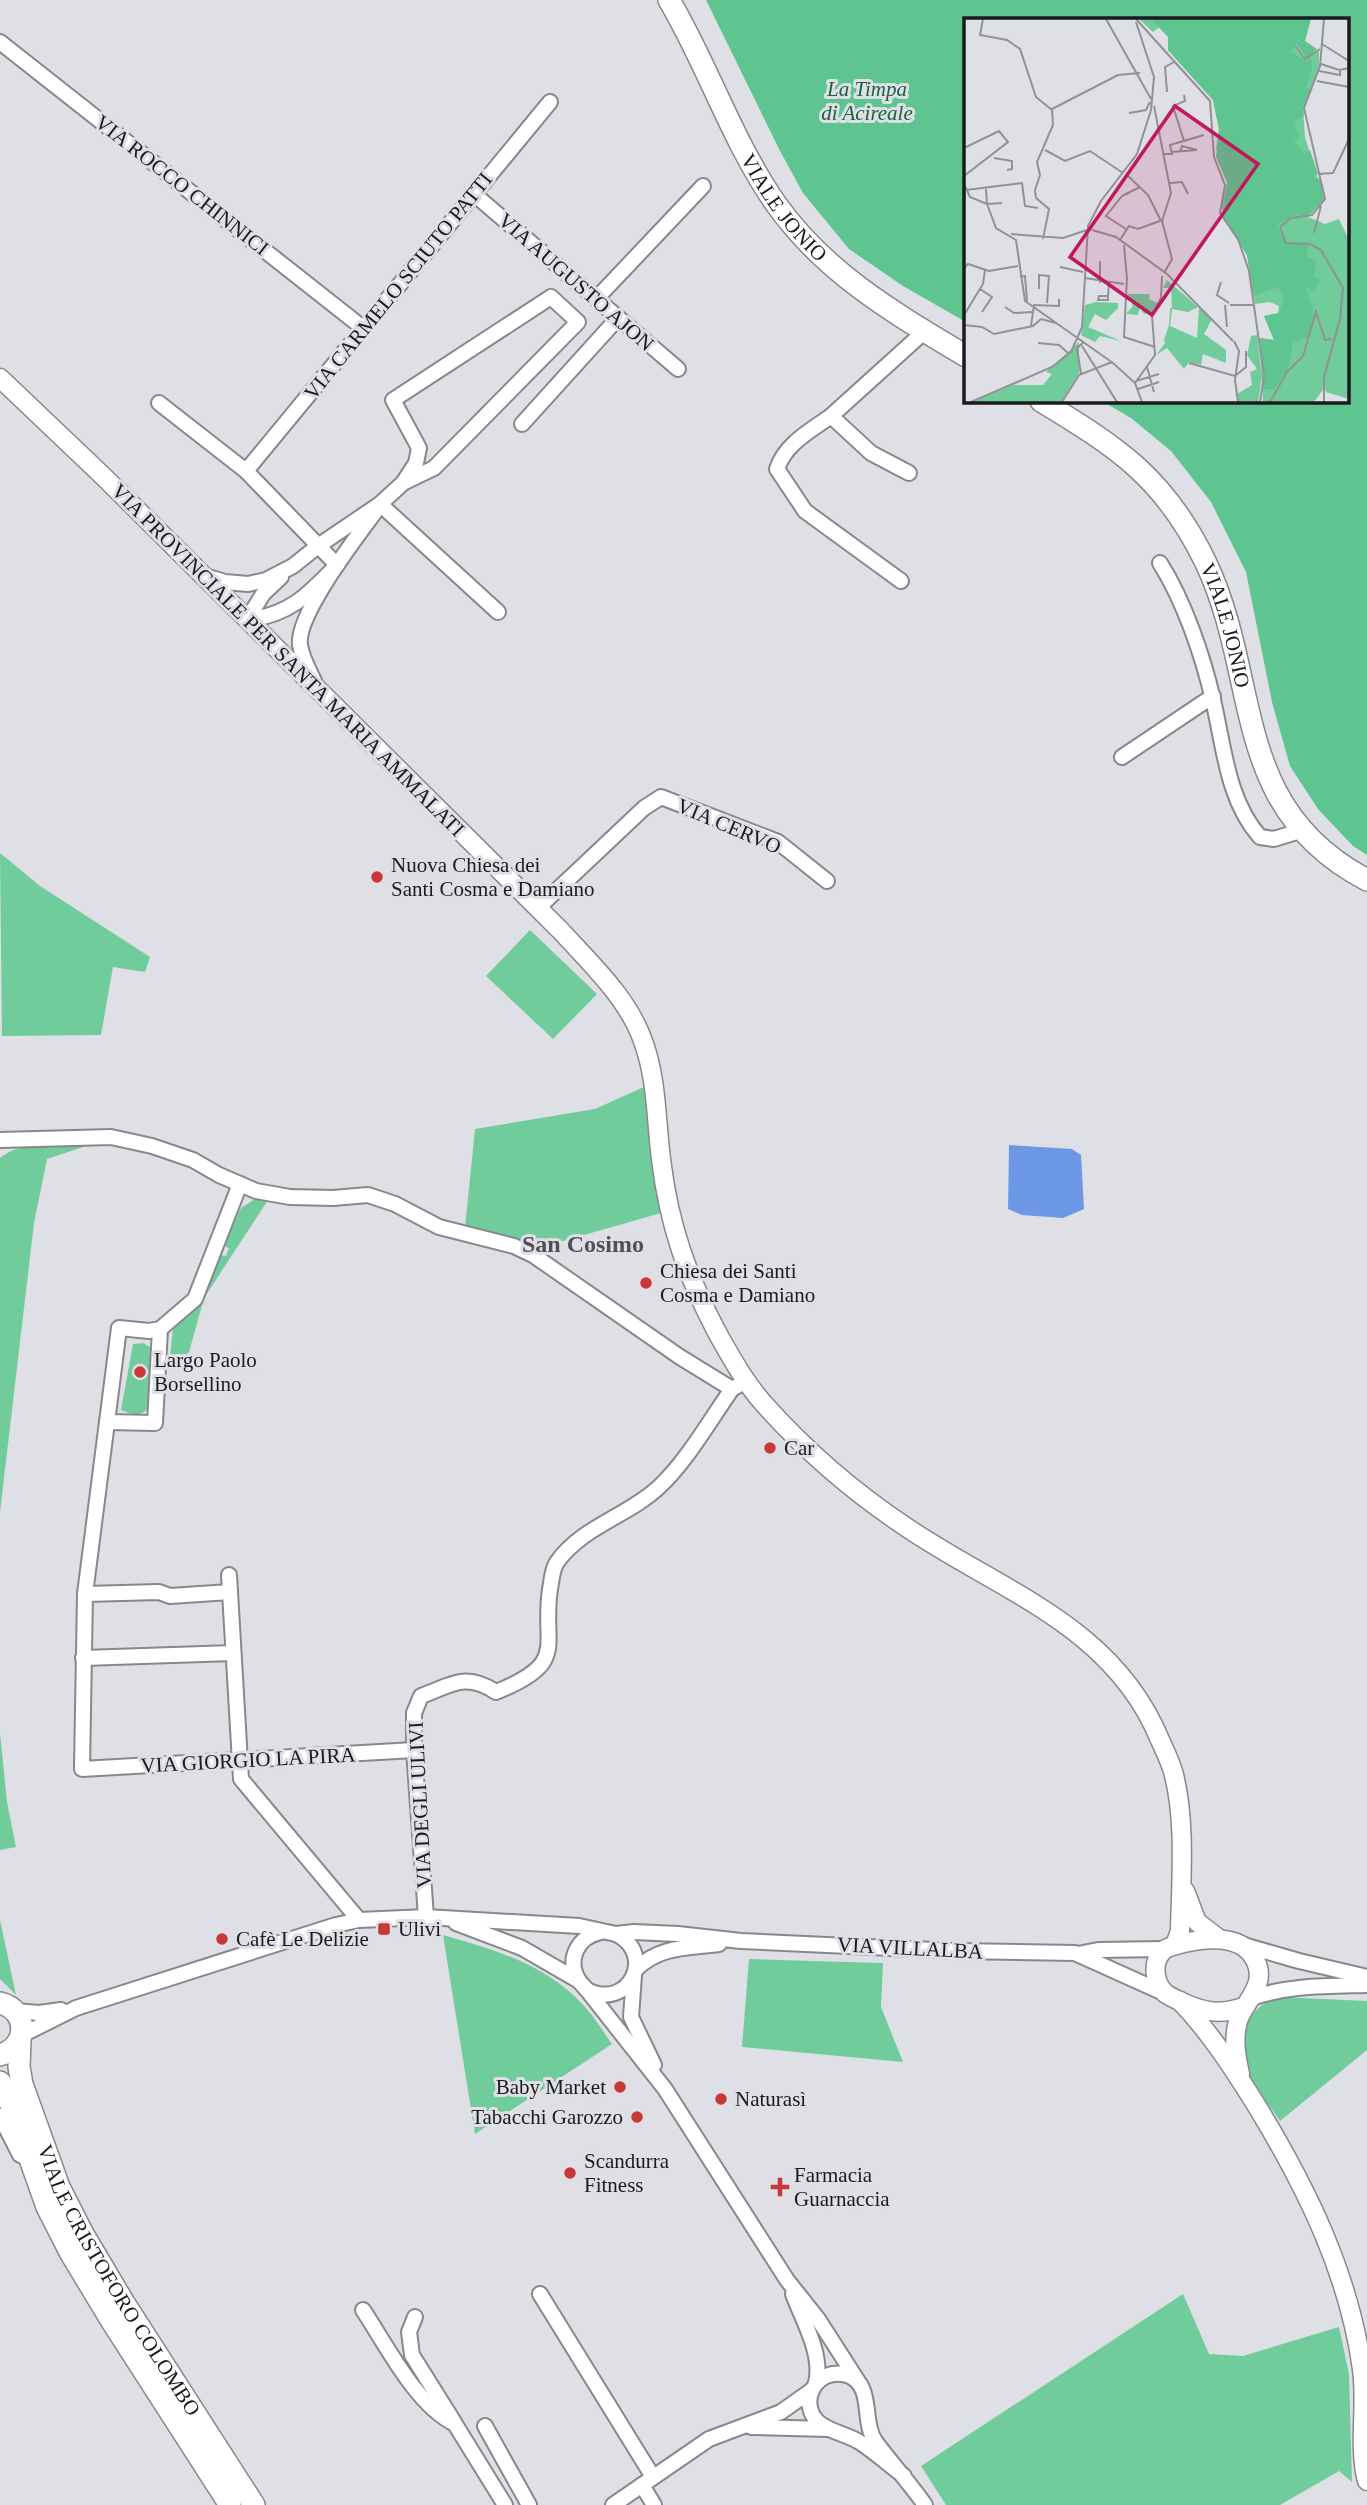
<svg xmlns="http://www.w3.org/2000/svg" width="1367" height="2505" font-family="'Times New Roman',serif">
<rect width="100%" height="100%" fill="#dfdfe6"/>
<!-- green -->
<g fill="#70cc9b">
<polygon points="0,853 40,886 150,957 145,972 113,967 101,1035 2,1036"/>
<polygon points="530,930 597,994 553,1039 486,976"/>
<polygon points="644,1087 661,1213 535,1249 520,1240 465,1228 475,1129 595,1109"/>
<path d="M 95,1143 L 47,1159 L 34,1223 L 0,1512 L 0,1158 C 24,1138 65,1144 95,1143 Z"/>
<polygon points="255,1199 268,1200 204,1298 189,1352 177,1361 170,1356 173,1328 198,1305 221,1255 226,1256 229,1248 224,1246 241,1208"/>
<path d="M 143,1343 L 150,1347 L 152,1354 L 148,1408 C 140,1418 132,1414 121,1410 L 133,1344 Z"/>
<polygon points="0,1733 7,1802 16,1847 0,1850"/>
<polygon points="0,1920 16,1995 0,1979"/>
<path d="M 443,1935 C 496,1950 548,1965 586,2008 C 596,2019 603,2032 612,2044 L 475,2134 Z"/>
<polygon points="749,1959 883,1963 881,2007 903,2062 742,2047"/>
<path d="M 1279,1997 L 1367,2001 L 1367,2050 L 1280,2121 C 1270,2106 1250,2083 1245,2066 C 1237,2036 1247,2006 1279,1997 Z"/>
<polygon points="1183,2294 1209,2354 1243,2356 1339,2327 1349,2374 1352,2482 1339,2471 1280,2505 946,2505 921,2466"/>
</g>
<!-- forest -->
<polygon fill="#5ec490" points="706,0 1367,0 1367,855 1353,846 1318,809 1290,766 1272,702 1246,572 1211,502 1171,451 1131,418 1102,401 1348,401 1348,19 966,19 966,322 903,286 849,249 803,193 780,151"/>
<!-- water -->
<polygon fill="#6d98e5" points="1009,1145 1072,1149 1081,1155 1084,1209 1063,1218 1022,1215 1008,1209"/>
<g fill="none" stroke-linecap="round" stroke-linejoin="round">
<!-- minor casing -->
<g stroke="#88878e" stroke-width="18">
<g id="minor">
<polyline points="0,42 363,328"/>
<polyline points="474,194 678,369"/>
<polyline points="596,299 703,186"/>
<polyline points="159,403 246,471"/>
<path d="M 831,416 C 810,431 785,444 777,469 L 805,511 L 901,581"/>
<polyline points="522,424 618,318"/>
<polyline points="909,473 871,453 831,416 925,331"/>
<polyline points="380,504 498,612"/>
<path d="M 1160,563 C 1184,601 1203,656 1213,700 C 1224,746 1227,800 1260,837 L 1274,839 L 1303,830"/>
<polyline points="205,576 225,582 248,584 266,580 293,566 318,546 380,504 403,483 434,468 578,322 551,297 393,400 419,448 416,463 403,483"/>
<path d="M 247,620 C 290,615 309,594 337,565 L 246,471 L 550,102"/>
<polyline points="247,620 263,594 281,577"/>
<path d="M 314,681 C 309,670 302,658 300,645 C 296,615 356,538 375,512"/>
<polyline points="1122,757 1213,696"/>
<polyline points="538,908 644,808 661,797 778,842 827,881"/>
<polyline points="0,1140 111,1137 152,1146 193,1160 219,1175 256,1191 290,1197 333,1198 368,1195 395,1204 439,1227 514,1246 533,1255 680,1357 732,1389"/>
<polyline points="160,1329 155,1423 107,1422 119,1328 149,1331 160,1329 195,1299 240,1184"/>
<polyline points="107,1422 85,1594 82,1769 414,1750"/>
<polyline points="229,1575 241,1779 359,1920"/>
<polyline points="85,1594 159,1592 170,1596 230,1592"/>
<polyline points="83,1658 233,1653"/>
<path d="M 426,1917 L 414,1750 L 414,1713 L 421,1696 C 452,1685 465,1672 496,1692 C 573,1661 539,1645 551,1583 C 552,1576 553,1568 557,1562 C 583,1526 628,1516 659,1487 C 687,1461 710,1420 732,1389 L 739,1385"/>
<polyline points="456,1923 522,1948 579,1981 587,1990 665,2089 787,2280 818,2319 861,2386"/>
<polyline points="1240,1944 1299,1961 1367,1977"/>
<polyline points="1078,1954 1098,1950 1164,1949"/>
<path d="M 636,1969 C 660,1946 687,1948 719,1944"/>
<polyline points="634,1975 631,2017 654,2065"/>
<path d="M 579,1981 C 566,1960 577,1937 601,1932"/>
<path d="M 587,1990 C 629,2011 657,1954 616,1934"/>
<path d="M 1252,1998 C 1289,1985 1328,1986 1367,1985"/>
<polyline points="15,2011 39,2013 61,2010"/>
<polyline points="22,2035 76,2008 336,1925 359,1920 426,1917 579,1926 616,1934 634,1932 678,1934 741,1941 957,1951 1075,1953 1166,1994"/>
<polyline points="0,2116 20,2155"/>
<polyline points="540,2294 653,2477"/>
<path d="M 793,2294 C 803,2321 823,2354 816,2383"/>
<path d="M 363,2310 C 387,2346 416,2405 455,2424 L 505,2505"/>
<polyline points="415,2317 409,2332 412,2355 454,2422"/>
<polyline points="485,2426 529,2505"/>
<polyline points="751,2427 828,2429"/>
<path d="M 904,2476 C 889,2465 876,2453 861,2443 C 848,2434 828,2432 817,2421 C 811,2415 808,2405 810,2396 C 812,2388 818,2380 826,2376 C 833,2373 840,2373 847,2375 C 875,2385 861,2421 875,2441 C 891,2463 910,2483 925,2505"/>
<polyline points="642,2485 654,2505"/>
<polyline points="613,2505 709,2439 781,2412 812,2390"/>
</g>
</g>
<!-- tertiary casing -->
<g stroke="#88878e" stroke-width="21">
<g id="tertiary">
<path d="M 0,378 L 104,477 L 561,931 C 591,964 628,998 643,1041 C 657,1079 656,1119 661,1159 C 669,1226 687,1276 719,1336 C 732,1359 746,1384 764,1404 C 805,1450 855,1493 906,1527 C 1000,1591 1113,1625 1160,1740 C 1165,1751 1171,1763 1174,1775 C 1186,1823 1181,1882 1180,1931 L 1175,1945"/>
<polyline points="1185,1891 1197,1922 1218,1938"/>
<path d="M 1180,2001 C 1210,2032 1235,2071 1258,2108 C 1307,2189 1349,2274 1362,2369 C 1367,2404 1358,2448 1367,2481"/>
<path d="M 1240,2074 C 1236,2056 1233,2039 1238,2021 C 1244,2002 1267,1985 1256,1962 C 1244,1934 1207,1938 1184,1943 C 1178,1945 1168,1946 1164,1950 C 1151,1961 1154,1983 1165,1993 C 1170,1997 1178,2000 1184,2003 C 1206,2013 1223,2015 1246,2006"/>
</g>
</g>
<!-- primary casing -->
<g stroke="#88878e" stroke-width="24">
<g id="primary">
<path id="s1" d="M 669,0 C 708,66 732,141 776,204 C 826,274 894,313 966,356"/>
<path id="s2" d="M 1041,401 C 1117,447 1164,477 1205,561 C 1262,679 1228,807 1367,880"/>
<path d="M 0,2003 C 29,2010 29,2047 0,2055"/>
<path id="s3" d="M 20,2040 L 19,2067 L 22,2084 L 59,2187 L 83,2234 L 124,2303 L 254,2505"/>
<polyline points="0,2082 8,2097 47,2207 70,2252 111,2320 230,2505"/>
</g>
</g>
<!-- minor -->
<use href="#minor" stroke="#fff" stroke-width="14"/>
<!-- tertiary -->
<use href="#tertiary" stroke="#fff" stroke-width="18"/>
<!-- primary -->
<use href="#primary" stroke="#fff" stroke-width="21"/>
</g>
<!-- markers -->
<g fill="#c73837" stroke="#dfdfe6" stroke-width="2.5">
<circle cx="377" cy="877" r="7"/>
<circle cx="646" cy="1283" r="7"/>
<circle cx="140" cy="1372" r="7"/>
<circle cx="770" cy="1448" r="7"/>
<rect x="377" y="1922" width="14" height="14" rx="3.5"/>
<circle cx="222" cy="1939" r="7"/>
<circle cx="620" cy="2087" r="7"/>
<circle cx="721" cy="2099" r="7"/>
<circle cx="637" cy="2117" r="7"/>
<circle cx="570" cy="2173" r="7"/>
<path d="M776.5 2176.5h7v7h7v7h-7v7h-7v-7h-7v-7h7z"/>
</g>
<g text-anchor="middle" stroke-width="6" stroke-linejoin="round" paint-order="stroke">
<!-- park labels -->
<g font-size="21" font-style="italic" fill="#176341" stroke="#dfdfe6">
<text x="867" y="96">La Timpa<tspan x="867" dy="24">di Acireale</tspan></text>
</g>
<!-- street labels -->
<g font-size="21" fill="#1b1b1e" stroke="#dfdfe6">
<text transform="translate(182 185) rotate(38)" y="7">VIA ROCCO CHINNICI</text>
<text dy="7" stroke="none"><textPath href="#s1" startOffset="238">VIALE JONIO</textPath></text>
<text transform="translate(576 282) rotate(41)" y="7">VIA AUGUSTO AJON</text>
<text transform="translate(398 286) rotate(-51)" y="7">VIA CARMELO SCIUTO PATTI</text>
<text dy="7" stroke="none"><textPath href="#s2" startOffset="301">VIALE JONIO</textPath></text>
<text transform="translate(288 660) rotate(45)" y="7">VIA PROVINCIALE PER SANTA MARIA AMMALATI</text>
<text transform="translate(729 826) rotate(23)" y="7">VIA CERVO</text>
<text transform="translate(248 1760) rotate(-3)" y="7">VIA GIORGIO LA PIRA</text>
<text transform="translate(420 1805) rotate(-93)" y="7">VIA DEGLI ULIVI</text>
<text transform="translate(910 1948) rotate(3)" y="7">VIA VILLALBA</text>
<text dy="7" stroke="none"><textPath href="#s3" startOffset="264">VIALE CRISTOFORO COLOMBO</textPath></text>
</g>
<!-- poi labels -->
<g font-size="21" fill="#1b1b1e" stroke="#dfdfe6" text-anchor="start">
<text x="391" y="872">Nuova Chiesa dei<tspan x="391" dy="24">Santi Cosma e Damiano</tspan></text>
<text x="660" y="1278">Chiesa dei Santi<tspan x="660" dy="24">Cosma e Damiano</tspan></text>
<text x="154" y="1367">Largo Paolo<tspan x="154" dy="24">Borsellino</tspan></text>
<text x="784" y="1455">Car</text>
<text x="398" y="1936">Ulivi</text>
<text x="236" y="1946">Cafè Le Delizie</text>
<text x="606" y="2094" text-anchor="end">Baby Market</text>
<text x="735" y="2106">Naturasì</text>
<text x="623" y="2124" text-anchor="end">Tabacchi Garozzo</text>
<text x="584" y="2168">Scandurra<tspan x="584" dy="24">Fitness</tspan></text>
<text x="794" y="2182">Farmacia<tspan x="794" dy="24">Guarnaccia</tspan></text>
</g>
<!-- quarter labels -->
<g font-size="24" font-weight="bold" fill="#4f4f55" stroke="#dfdfe6">
<text x="583" y="1252">San Cosimo</text>
</g>
</g>
<!-- overview -->
<g transform="translate(964 18)">
<rect width="385" height="385" fill="#dfdfe6"/>
<path d="M 175,1 L 317,1 L 338,38 L 355,32 L 355,49 L 339,92 L 341,119 L 360,181 L 344,199 L 361,206 L 375,201 L 385,222 L 385,381 L 362,374 L 361,369 L 350,384 L 299,384 L 296,320 L 310,322 L 300,298 L 314,295 L 315,288 L 306,284 L 291,286 L 283,237 L 257,189 L 263,165 L 252,130 L 255,111 L 249,82 L 204,32 L 205,16 L 197,8 L 189,14 ZM 203,262 L 234,289 L 224,294 L 208,291 L 206,308 L 233,320 L 235,290 L 248,301 L 240,316 L 262,332 L 262,345 L 239,336 L 237,347 L 225,344 L 220,351 L 203,330 L 192,337 L 201,325 L 200,322 L 205,307 L 206,291 L 208,289 L 207,270 L 199,270 ZM 163,276 L 186,276 L 185,281 L 194,285 L 188,295 L 180,296 L 176,290 L 174,297 L 162,296 L 169,288 ZM 132,284 L 154,285 L 154,290 L 142,302 L 131,296 L 124,309 L 157,323 L 136,318 L 131,324 L 117,317 L 121,287 ZM 293,317 L 298,358 L 294,384 L 275,384 L 273,376 L 288,367 L 286,354 L 293,351 L 283,337 L 287,318 ZM 115,324 L 115,355 L 97,384 L 9,384 L 49,367 L 79,367 L 88,356 L 82,354 Z" fill="#70cc9b"/>
<path d="M 187,1 L 347,1 L 341,23 L 353,31 L 342,40 L 332,26 L 326,34 L 343,43 L 346,37 L 348,50 L 342,70 L 347,72 L 339,87 L 340,98 L 330,104 L 335,119 L 330,123 L 340,136 L 346,132 L 354,156 L 349,159 L 356,161 L 360,181 L 345,197 L 330,197 L 313,207 L 322,226 L 344,226 L 343,239 L 352,242 L 350,258 L 356,262 L 350,272 L 342,270 L 350,296 L 345,319 L 329,325 L 324,351 L 310,371 L 300,371 L 296,320 L 310,322 L 300,298 L 315,295 L 320,280 L 314,269 L 290,278 L 283,237 L 258,199 L 263,165 L 252,139 L 255,111 L 249,82 L 204,32 L 204,19 Z" fill="#5ec490"/>
<path fill="none" stroke="#919196" stroke-width="2" d="M 19,1 L 16,17 L 43,22 L 56,31 L 72,79 L 88,92 L 89,107 L 73,144 L 76,157 L 71,172 L 72,180 L 85,191 L 79,221M 142,1 L 187,81M 172,1 L 246,83 L 250,139 L 261,167 L 256,195 L 274,221 L 285,253 L 300,358 L 296,384M 360,1 L 356,48 L 340,90 L 361,181 L 348,197 L 327,200 L 316,209 L 322,225 L 346,226 L 357,232 L 379,270 L 376,301 L 360,359 L 360,384M 358,26 L 385,43M 331,27 L 341,41 L 356,31M 357,46 L 375,52 L 385,50M 355,53 L 376,57 L 376,53M 353,63 L 385,69M 203,74 L 201,49 L 210,44M 220,77 L 221,83 L 209,88 L 220,123M 190,88 L 207,175 L 198,203 L 208,241 L 200,255M 88,91 L 154,57 L 176,55M 165,95 L 182,92 L 186,84M 0,130 L 35,113 L 44,124 L 0,158M 81,132 L 101,143 L 126,133 L 159,155M 207,134 L 233,132M 216,134 L 218,128 L 233,132M 200,136 L 208,136 L 206,127 L 240,117M 30,140 L 48,143 L 48,151 L 43,152M 162,156 L 184,177 L 197,203M 355,156 L 369,155 L 385,121M 206,165 L 218,164 L 224,176M 0,166 L 6,179 L 23,186 L 32,210 L 52,222 L 61,283 L 149,345 L 171,365 L 178,384M 22,171 L 23,186 L 38,185M 2,172 L 58,165 L 61,188 L 74,190M 165,175 L 158,178 L 176,169M 158,178 L 142,198 L 162,211M 124,208 L 137,183 L 173,136 L 187,92 L 190,59 L 172,4M 128,212 L 152,219 L 203,256 L 269,323M 350,215 L 357,188M 47,216 L 99,220 L 123,212M 156,222 L 165,208 L 174,211 L 196,203M 160,227 L 163,261M 96,249 L 119,254M 0,250 L 4,246 L 25,253 L 54,248M 56,259 L 61,258 L 63,283M 163,259 L 160,319 L 191,329M 121,260 L 160,266M 257,264 L 253,277 L 265,285M 136,265 L 136,243M 16,271 L 28,279 L 18,294M 75,271 L 75,257 L 85,258 L 83,285M 144,278 L 135,278 L 134,282 L 144,282 L 144,278 L 145,265M 261,287 L 263,309M 266,287 L 289,287M 41,289 L 50,295 L 68,294M 0,297 L 19,266 L 21,252M 0,307 L 18,309 L 30,316 L 69,308 L 77,301 L 92,305M 67,308 L 70,287 L 95,288 L 95,281M 270,323 L 275,333 L 271,362 L 274,384M 74,325 L 95,327 L 104,335M 118,328 L 153,384M 225,345 L 271,358 L 282,349 L 282,333M 183,349 L 190,374M 117,356 L 113,330 L 119,325M 172,363 L 195,356M 171,365 L 191,337 L 188,297 L 197,280 L 198,258M 174,371 L 195,364M 7,384 L 88,349 L 107,334 L 118,309 L 124,209 L 127,212M 98,384 L 115,357 L 148,344M 306,384 L 323,354 L 339,338 L 352,294 L 361,322 L 368,321"/>
<path fill="#c2185b" fill-opacity="0.15" stroke="#c2185b" stroke-width="3.5" d="M 211,88 L 294,146 L 188,297 L 106,239 Z"/>
<rect width="385" height="385" fill="none" stroke="#1b1b1e" stroke-width="3.5"/>
</g>
</svg>
